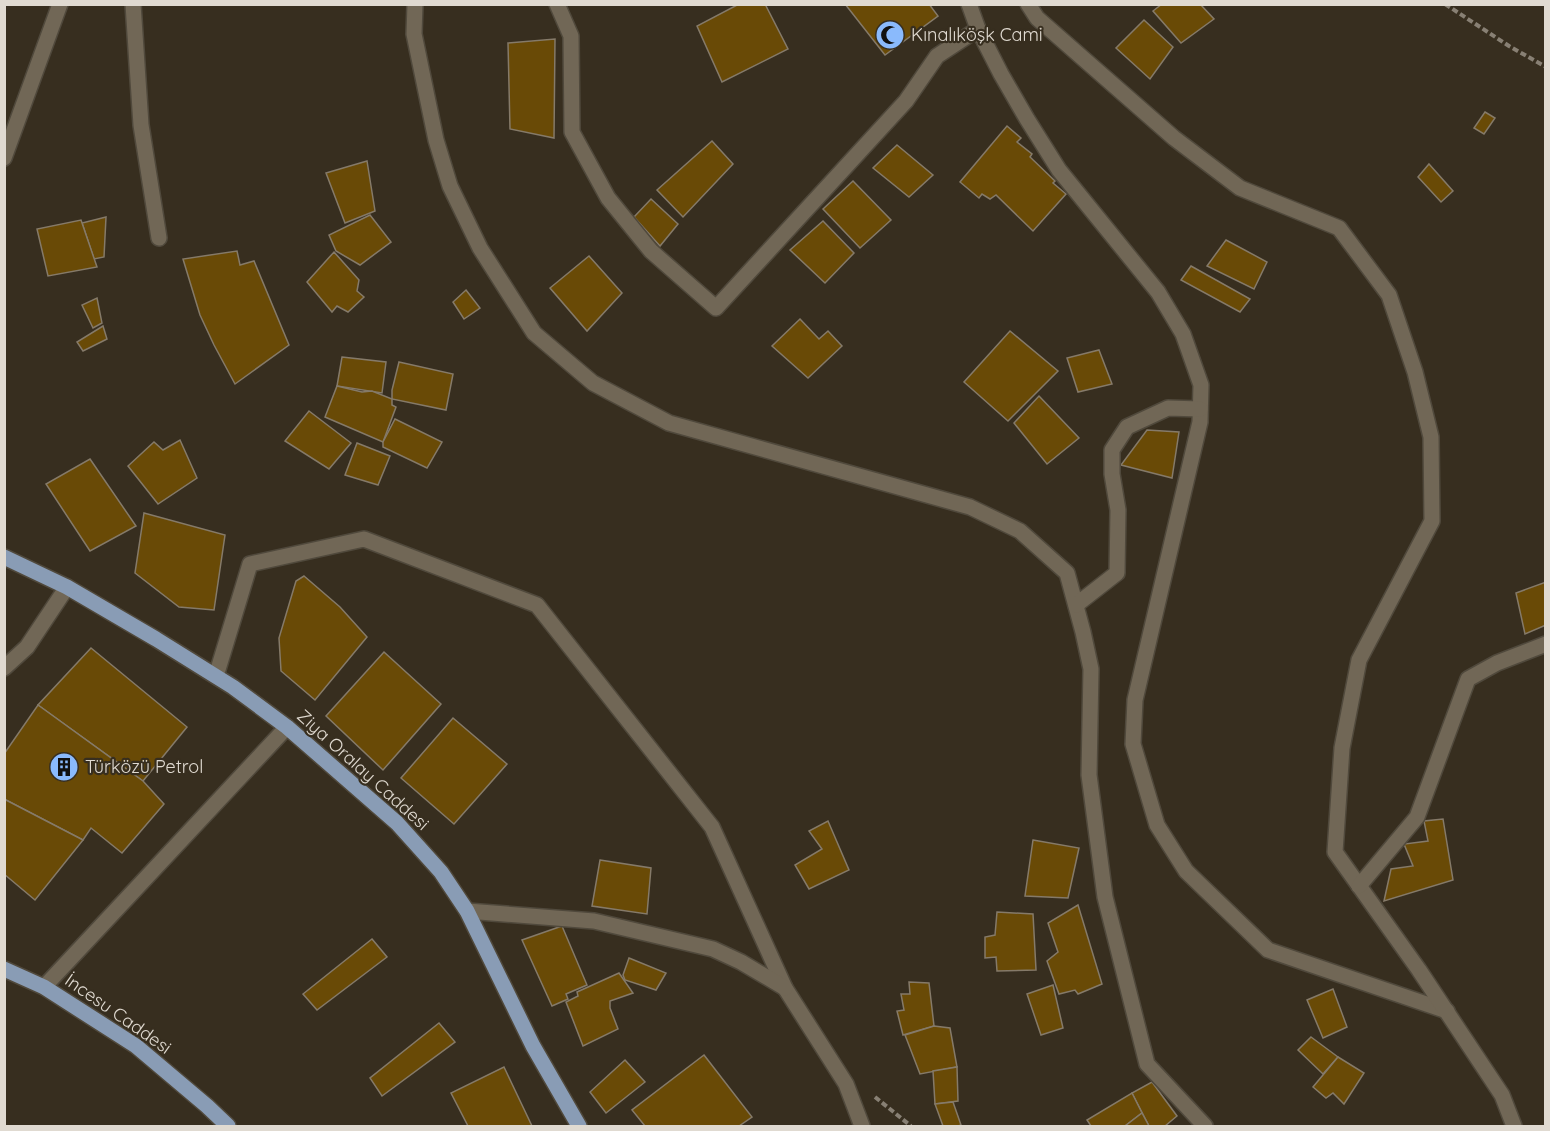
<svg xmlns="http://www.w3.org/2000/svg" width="1550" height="1131" font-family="Quicksand,sans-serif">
<rect width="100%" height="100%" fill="#372e1f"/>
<!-- building -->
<g fill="#694a06" stroke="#857a69" stroke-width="1.5">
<polygon points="739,4 765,4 788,49 722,82 697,26"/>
<polygon points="845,4 929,4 938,16 885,55"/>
<polygon points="1162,4 1200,4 1214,19 1181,43 1153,11"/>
<polygon points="1144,20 1173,47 1150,79 1116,48"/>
<polygon points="555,39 554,138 510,129 508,43"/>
<polygon points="1485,112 1495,118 1484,134 1474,128"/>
<polygon points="1007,126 1021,138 1017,142 1032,154 1030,157 1055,181 1053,183 1066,194 1033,231 996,195 990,199 982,194 979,198 960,182"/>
<polygon points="712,141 733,164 683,217 657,190"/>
<polygon points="897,145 933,175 909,197 873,168"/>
<polygon points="367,161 375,211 345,223 326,173"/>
<polygon points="1429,164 1453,191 1441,202 1418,177"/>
<polygon points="853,181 891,220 860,248 823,209"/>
<polygon points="651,199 678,224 660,246 634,217"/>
<polygon points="370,215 391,242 360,265 336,251 329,235"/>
<polygon points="106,217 104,257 94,259 82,223"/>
<polygon points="81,220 97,267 48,276 37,229"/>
<polygon points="823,221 854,253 825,283 790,250"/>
<polygon points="1226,240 1267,262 1254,289 1207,266"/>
<polygon points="237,251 240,265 254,261 289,345 235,384 214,345 200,315 183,259"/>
<polygon points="334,252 359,280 357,291 364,297 348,312 337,306 332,312 307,282"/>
<polygon points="589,256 622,293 587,331 550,288"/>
<polygon points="1191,266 1250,299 1240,312 1181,280"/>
<polygon points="466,290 480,308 464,319 453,302"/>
<polygon points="97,298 102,323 93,328 82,305"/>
<polygon points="800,319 819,339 828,331 842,346 808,378 772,346"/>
<polygon points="103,326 107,339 83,351 77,342"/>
<polygon points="1010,331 1058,371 1008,421 964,382"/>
<polygon points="1099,350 1112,384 1078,392 1067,358"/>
<polygon points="342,357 386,362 382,393 337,386"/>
<polygon points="399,362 453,374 446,410 392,399 392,390"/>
<polygon points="337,386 362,392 372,391 392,399 392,405 396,407 383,442 325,417"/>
<polygon points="1039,396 1079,438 1047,464 1014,423"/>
<polygon points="309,411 351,443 329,469 285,441"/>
<polygon points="395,419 442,442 427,468 383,447 383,442"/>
<polygon points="1147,430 1179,432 1172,478 1121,465"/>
<polygon points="180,440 197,478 158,504 128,466 154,442 163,450"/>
<polygon points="357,443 390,456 378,485 345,475"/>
<polygon points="90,459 136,526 90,551 46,484"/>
<polygon points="144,513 225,535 214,610 179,607 135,573"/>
<polygon points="304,576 340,607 367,637 315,700 281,671 279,638 296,581"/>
<polygon points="1546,582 1546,625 1525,634 1516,593"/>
<polygon points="91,648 187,727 143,781 38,705"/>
<polygon points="384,652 441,704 383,770 326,716"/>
<polygon points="38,705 143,781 164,804 122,853 91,828 83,840 4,799 4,754"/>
<polygon points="453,718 507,764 454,824 401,778"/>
<polygon points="4,799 83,840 35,900 4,874"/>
<polygon points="1443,819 1453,880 1384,901 1391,869 1413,866 1404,844 1428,841 1424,821"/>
<polygon points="828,821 849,870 809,889 795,865 822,849 809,831"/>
<polygon points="1033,840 1079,848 1068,898 1025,896"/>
<polygon points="600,860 651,868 647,914 592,906"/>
<polygon points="1078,905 1102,984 1078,994 1075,990 1059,994 1047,961 1058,952 1048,923"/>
<polygon points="997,912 1033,914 1036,970 997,971 996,957 985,958 985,937 995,935"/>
<polygon points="562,926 587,985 566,994 568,999 552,1006 522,940"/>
<polygon points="372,939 387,957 317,1010 303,994"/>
<polygon points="629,958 666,973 656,990 625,980 623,975"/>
<polygon points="619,973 633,993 610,1001 610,1008 618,1029 583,1046 566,1002 578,996 577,992"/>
<polygon points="909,982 929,983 934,1026 903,1035 897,1011 904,1010 901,994 910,994"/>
<polygon points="1053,985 1063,1028 1041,1035 1027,994"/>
<polygon points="1333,989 1347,1027 1323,1038 1307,1000"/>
<polygon points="439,1023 455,1042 382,1096 370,1078"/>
<polygon points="934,1026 950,1028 957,1067 920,1074 905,1035"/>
<polygon points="1311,1037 1338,1057 1323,1074 1298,1050"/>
<polygon points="704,1055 752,1117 739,1126 645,1126 632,1110"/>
<polygon points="1338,1057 1364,1073 1344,1104 1333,1093 1326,1098 1313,1087"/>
<polygon points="625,1060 645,1082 606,1113 590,1092"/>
<polygon points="504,1067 532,1126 468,1126 451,1093"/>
<polygon points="957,1067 958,1101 935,1104 933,1071"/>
<polygon points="1152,1082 1177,1116 1165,1126 1149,1126 1132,1093"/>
<polygon points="1132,1093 1142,1113 1125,1126 1091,1126 1087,1120"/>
<polygon points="953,1102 961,1125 958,1126 943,1126 935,1104"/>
<polygon points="1142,1113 1149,1126 1125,1126"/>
</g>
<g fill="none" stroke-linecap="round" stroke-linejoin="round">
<!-- minor casing -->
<g stroke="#50493c" stroke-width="18">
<g id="minor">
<polyline points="133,4 141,125 159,238"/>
<polyline points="415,4 414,34 436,140 450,186 480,248 534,333 593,383 669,423 970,507 1020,531 1067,573 1083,632 1091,669 1089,775 1105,897 1147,1064 1205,1126"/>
<polyline points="557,4 571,36 572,132 608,198 651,251 716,308 906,101 937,56 978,29"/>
<polyline points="969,4 978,29 1001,74 1027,119 1059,170 1158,292 1183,334 1201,385 1200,422 1135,700 1133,744 1157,825 1186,871 1268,950 1447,1011"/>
<polyline points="1028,4 1037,18 1174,138 1240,188 1339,228 1389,295 1415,372 1431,437 1432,521 1359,660 1342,748 1335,852 1419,970 1502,1095 1514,1126"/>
<polyline points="4,158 60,4"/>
<polyline points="1076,605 1117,573 1118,510 1112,474 1112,450 1127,427 1168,408 1200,409"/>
<polyline points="4,668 27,647 67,587"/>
<polyline points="216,676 250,564 364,539 537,605 712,827 785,988 846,1084 862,1126"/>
<polyline points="1359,886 1417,817 1468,679 1497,663 1546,644"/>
<polyline points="467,911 594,921 713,949 741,962 785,988"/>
<polyline points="44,987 287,727"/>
</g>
</g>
<!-- major casing -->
<g stroke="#50493c" stroke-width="18">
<g id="major">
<polyline points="4,557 67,587 156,639 233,687 287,727 397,823 441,872 467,911 533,1046 579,1126"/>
<polyline points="4,969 44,987 136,1046 207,1106 228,1126"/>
</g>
</g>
<!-- path -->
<g stroke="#888074" stroke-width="4" stroke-dasharray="6 3" stroke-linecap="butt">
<polyline points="1445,4 1509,46 1546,67"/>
<polyline points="875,1097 911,1126"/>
</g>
<!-- minor -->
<use href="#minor" stroke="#716756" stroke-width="15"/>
<!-- major -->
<use href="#major" stroke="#899cb5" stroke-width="15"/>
</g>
<!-- icons -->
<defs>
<g id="mosque-disc" transform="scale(1.5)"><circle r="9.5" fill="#8abafc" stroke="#372e1f"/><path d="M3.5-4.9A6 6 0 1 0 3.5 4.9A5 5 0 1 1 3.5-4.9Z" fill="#111"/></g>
<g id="building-disc" transform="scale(1.5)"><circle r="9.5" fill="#8abafc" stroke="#372e1f"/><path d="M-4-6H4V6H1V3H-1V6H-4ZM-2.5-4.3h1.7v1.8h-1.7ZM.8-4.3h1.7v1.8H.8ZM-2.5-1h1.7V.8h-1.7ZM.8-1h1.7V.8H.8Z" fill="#111"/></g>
</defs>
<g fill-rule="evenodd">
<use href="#mosque-disc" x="890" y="35"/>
<use href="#building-disc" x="64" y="767"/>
</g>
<g text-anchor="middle" stroke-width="4.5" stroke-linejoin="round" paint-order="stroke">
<!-- poi labels -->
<g font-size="18" fill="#e0dad1" stroke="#372e1f" text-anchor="start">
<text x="911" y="41">Kınalıköşk Cami</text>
<text x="85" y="773">Türközü Petrol</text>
</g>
<!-- street labels -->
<g font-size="18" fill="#e0dad1" stroke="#372e1f">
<text transform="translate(363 770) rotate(42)" y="6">Ziya Oralay Caddesi</text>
<text transform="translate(118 1014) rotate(35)" y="6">İncesu Caddesi</text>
</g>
</g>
<!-- border -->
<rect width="1550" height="1131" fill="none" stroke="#e0dad1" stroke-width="12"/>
</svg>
